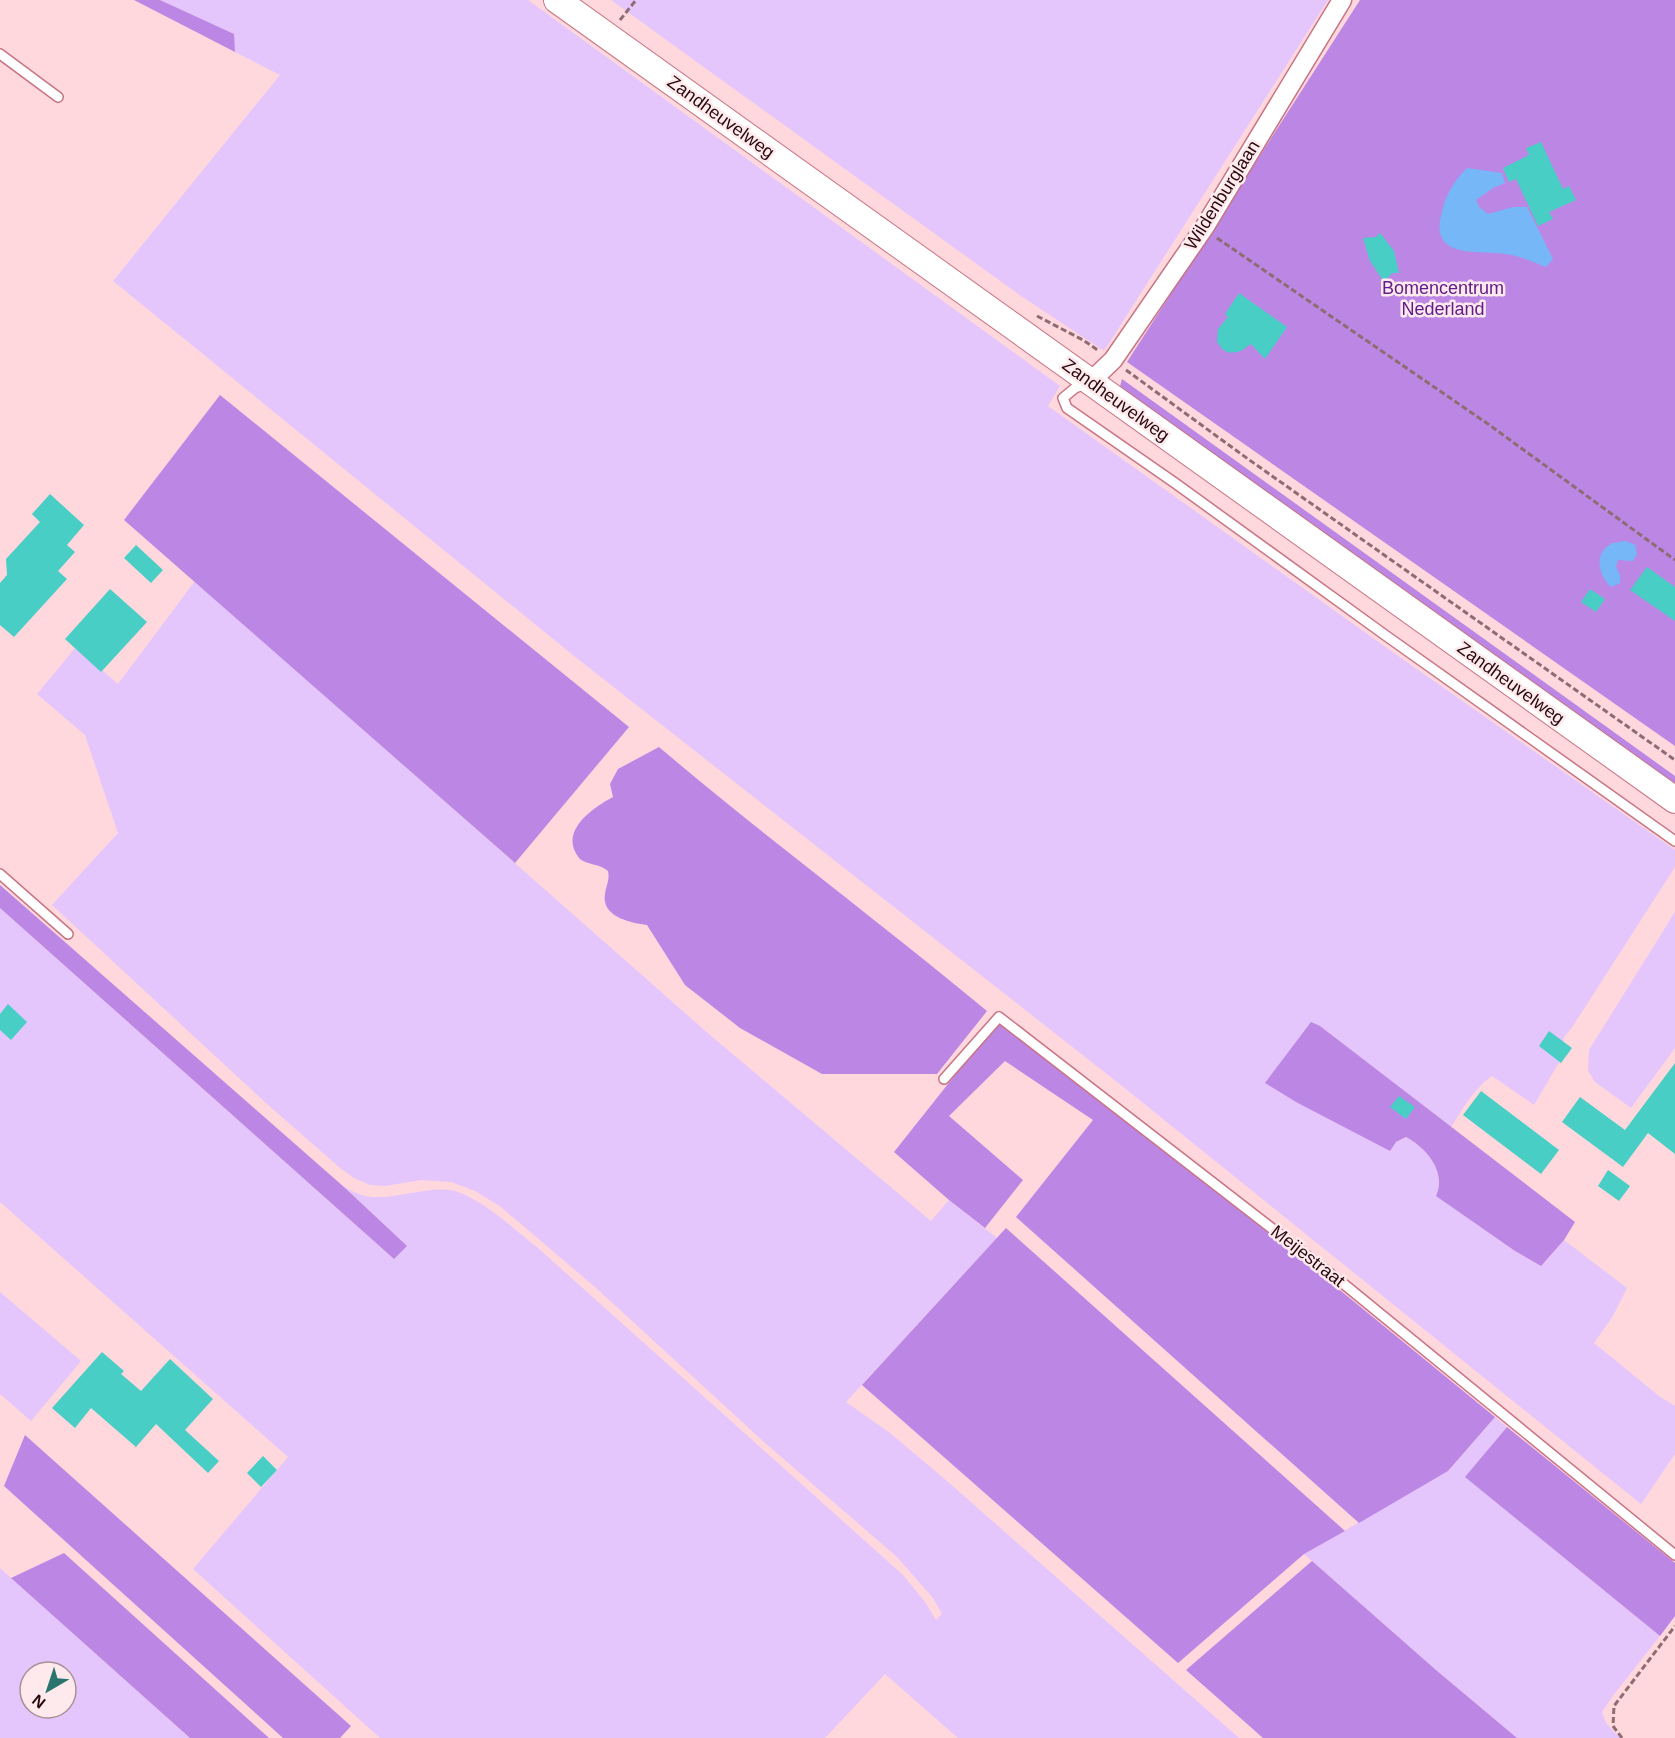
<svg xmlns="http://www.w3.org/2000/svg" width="1675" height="1738" font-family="Helvetica,sans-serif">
<rect width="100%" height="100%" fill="#fed8dd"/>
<!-- green -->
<g fill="#e4c6fc" fill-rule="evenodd">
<path d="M 160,0 L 528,0 L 1060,386 L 1048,406 L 1394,653 L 1675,850 L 1675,867 L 1573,1026 L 1564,1037 L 1561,1059 L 1534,1105 L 1492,1076 C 1474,1088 1462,1110 1451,1127 L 1320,1026 L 1390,1151 L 1396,1142 L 1407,1137 C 1427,1148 1446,1172 1437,1196 L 1515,1251 L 1541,1266 L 1564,1240 L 1627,1288 L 1613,1316 L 1594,1343 L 1659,1396 L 1675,1406 L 1675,1454 L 1641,1504 L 1117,1082 L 574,656 L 113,281 L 280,75 L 235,52 L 233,34 Z"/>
<polygon points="611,0 1328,0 1104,351 1021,296"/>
<path d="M 195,581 L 710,1035 L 931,1221 L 949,1200 L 997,1238 L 846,1402 L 890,1433 L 947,1481 L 1239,1738 L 958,1738 L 885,1674 L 825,1738 L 380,1738 L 193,1569 L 288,1457 L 0,1202 L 0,908 L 394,1259 L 406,1246 L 344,1187 C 350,1190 358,1194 365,1196 C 394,1202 431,1183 458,1192 C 486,1202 515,1230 538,1248 L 903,1575 L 925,1602 L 936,1620 L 942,1614 L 933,1598 L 896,1556 L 765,1443 L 595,1287 L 501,1207 L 475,1191 L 451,1182 L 421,1180 L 385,1186 L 370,1185 L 354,1178 L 340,1168 L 267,1104 L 52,905 L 118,833 L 85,735 L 37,694 L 76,647 L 118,684 Z"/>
<polygon points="1675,912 1675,1048 1631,1108 1595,1082 1588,1071 1589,1050"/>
<polygon points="0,1292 81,1361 31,1421 0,1394"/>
<polygon points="1495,1417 1507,1427 1466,1477 1660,1636 1612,1697 1602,1712 1606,1723 1620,1738 1517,1738 1436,1670 1304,1554 1448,1471"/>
<path d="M 0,1568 L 11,1578 L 190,1738 L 0,1738 ZM 30,1672 L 66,1672 L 66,1708 L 30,1708 Z"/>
</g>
<!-- forest -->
<g fill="#bb86e4">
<polygon points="134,0 160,0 234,34 235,52"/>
<polygon points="1360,0 1675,0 1675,746 1127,362"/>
<polygon points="1122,379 1675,776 1675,795 1119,390"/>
<polygon points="220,395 629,727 515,863 124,520"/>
<path d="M 659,747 C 766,838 879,921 987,1011 L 937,1074 L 822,1074 L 740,1028 L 685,985 L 647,925 C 631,923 601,917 605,894 C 606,885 610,881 608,871 C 599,863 585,865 579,858 C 558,831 593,808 613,797 L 610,784 L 618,769 Z"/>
<polygon points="0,885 344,1187 407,1246 394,1259 0,908"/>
<polygon points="998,1021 1302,1259 1495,1417 1448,1471 1359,1523 1016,1217 1093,1120 1005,1061 949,1116 1023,1180 985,1228 949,1200 894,1152"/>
<path d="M 1311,1022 L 1320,1026 L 1575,1222 L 1564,1240 L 1541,1266 L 1515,1251 L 1436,1196 C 1447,1173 1427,1148 1406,1137 L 1396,1142 L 1390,1151 L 1296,1102 L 1265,1083 Z"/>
<polygon points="1006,1228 1345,1531 1304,1554 1178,1663 862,1385"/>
<polygon points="1507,1427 1675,1563 1675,1616 1660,1636 1465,1477"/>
<polygon points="25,1435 351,1726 340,1738 283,1738 4,1486"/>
<polygon points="64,1553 269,1738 190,1738 11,1578"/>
<polygon points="1312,1561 1436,1670 1517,1738 1263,1738 1186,1670"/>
</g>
<!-- water -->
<g fill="#76b7f7">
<path d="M 1467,168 L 1502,173 L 1505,183 L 1493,188 L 1476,200 L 1479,207 L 1488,214 L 1513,207 L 1527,207 L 1553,259 L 1546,267 C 1535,263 1523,257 1511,255 C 1484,249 1430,262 1441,216 C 1445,196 1453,182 1467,168 Z"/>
<path d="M 1626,541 L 1635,545 L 1637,554 L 1633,561 L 1618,560 L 1616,567 L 1620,575 L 1620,583 L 1611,587 C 1599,576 1593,553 1611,544 C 1614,542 1622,542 1626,541 Z"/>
</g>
<!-- building -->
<g fill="#49cec6">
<polygon points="1541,142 1563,189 1569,186 1576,200 1549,212 1553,219 1538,226 1516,179 1509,182 1503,168 1529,155 1526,148"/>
<polygon points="1380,233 1394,251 1399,273 1392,273 1384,282 1370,261 1363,238 1376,237"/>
<polygon points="1239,293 1287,327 1265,359 1251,344 1241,351 1231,353 1223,350 1217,342 1218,329 1228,317 1225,314"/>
<polygon points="50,494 84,525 67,545 75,552 58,571 67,579 14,637 0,625 0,583 7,575 6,559 40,522 32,514"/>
<polygon points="136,545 163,570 151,583 124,558"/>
<polygon points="1647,567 1675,587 1675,621 1630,590"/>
<polygon points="110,589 147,622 101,672 65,639"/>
<polygon points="1590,589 1605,599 1596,612 1581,602"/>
<polygon points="8,1004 27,1022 11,1040 0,1030 0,1014"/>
<polygon points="1549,1031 1572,1048 1561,1063 1539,1046"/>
<polygon points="1675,1063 1675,1154 1648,1133 1623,1167 1562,1122 1580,1097 1625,1130"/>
<polygon points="1481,1091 1559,1150 1541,1174 1463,1115"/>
<polygon points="1399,1096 1415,1107 1406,1119 1390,1107"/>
<polygon points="1608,1170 1630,1186 1619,1201 1598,1186"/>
<polygon points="102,1352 124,1371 121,1374 141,1391 170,1359 213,1399 185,1430 219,1461 208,1473 156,1424 136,1447 91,1408 75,1428 52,1408"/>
<polygon points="263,1456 277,1470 261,1487 247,1473"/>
</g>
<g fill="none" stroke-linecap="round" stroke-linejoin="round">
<!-- service casing -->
<g stroke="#c97483" stroke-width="12">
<g id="service">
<polyline points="0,54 58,97"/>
<polyline points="1088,383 1075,388 1063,398 1067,408 1175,483 1385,635 1675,841"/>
<polyline points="0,874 68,934"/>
<polyline points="944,1079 999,1017 1345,1285 1675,1555"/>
</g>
</g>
<!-- minor casing -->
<g stroke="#c97483" stroke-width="21">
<polyline id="minor" points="1090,382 1113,360 1204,228 1342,0"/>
</g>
<!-- secondary casing -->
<g stroke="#c97483" stroke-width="28">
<polyline id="secondary" points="557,0 1675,800"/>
</g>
<!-- path -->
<g stroke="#8f6c72" stroke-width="3" stroke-dasharray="6 3" stroke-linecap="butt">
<polyline points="620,20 636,0"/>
<polyline points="1217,238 1488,424 1675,560"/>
<polyline points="1037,316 1083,340 1099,351"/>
<polyline points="1126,370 1248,459 1675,760"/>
<polyline points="1622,1738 1613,1726 1614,1706 1675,1626"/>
</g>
<!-- service -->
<use href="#service" stroke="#fff" stroke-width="9"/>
<!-- minor -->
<use href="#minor" stroke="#fff" stroke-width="18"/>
<!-- secondary -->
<use href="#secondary" stroke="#fff" stroke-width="26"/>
</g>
<g text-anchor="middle" stroke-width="5" stroke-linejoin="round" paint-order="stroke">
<!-- street labels -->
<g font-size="18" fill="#290910" stroke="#feeaed">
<text transform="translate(721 117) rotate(36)" y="6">Zandheuvelweg</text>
<text transform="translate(1222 195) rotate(-58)" y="6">Wildenburglaan</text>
<text transform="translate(1116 400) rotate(36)" y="6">Zandheuvelweg</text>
<text transform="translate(1511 683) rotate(36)" y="6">Zandheuvelweg</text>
<text transform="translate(1308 1256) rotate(38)" y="6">Meijestraat</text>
</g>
<!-- park labels -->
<g font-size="18" fill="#631c8b" stroke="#feeaed">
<text x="1443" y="294">Bomencentrum<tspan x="1443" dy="21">Nederland</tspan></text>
</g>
</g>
<!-- north arrow -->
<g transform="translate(48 1690) rotate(219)"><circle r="28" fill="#feeaed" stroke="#a99095" stroke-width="1.5"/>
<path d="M0-4.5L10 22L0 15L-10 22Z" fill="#2a736e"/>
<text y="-9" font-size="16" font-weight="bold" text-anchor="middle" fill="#290910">N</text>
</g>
</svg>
